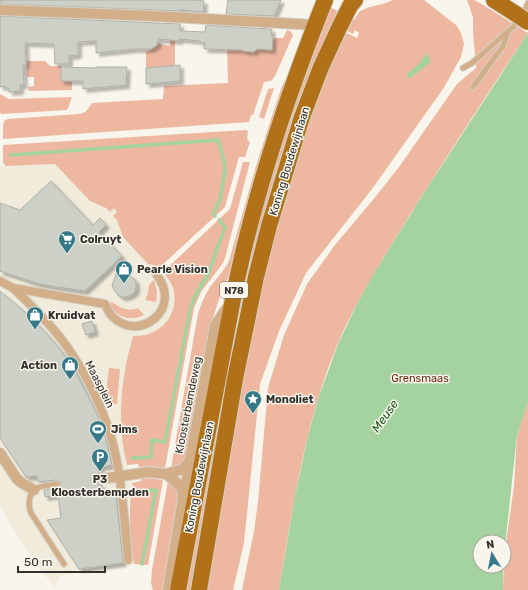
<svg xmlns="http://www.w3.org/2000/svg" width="528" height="590" font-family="Rubik,sans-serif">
<defs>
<filter id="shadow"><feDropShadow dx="3.5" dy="3.5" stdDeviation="1" flood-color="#0004"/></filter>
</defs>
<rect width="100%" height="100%" fill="#f8f5ec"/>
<!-- built -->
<polygon fill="#f0ebda" points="55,164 90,201 106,208 110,212 114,208 118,212 114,216 117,220 123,237 148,263 156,266 163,272 167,277 172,287 174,299 172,313 164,324 158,330 151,333 138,336 124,374 121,403 121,426 126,459 135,491 131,491 129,516 132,554 134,564 62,575 54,587 27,551 0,507 0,166"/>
<!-- green -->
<g fill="#edb7a0">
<polygon points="393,0 424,0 456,25 461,33 464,44 461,57 443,89 372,189 306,273 279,331 260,384 244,543 233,590 205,590 237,417 252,321 294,161 341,30 357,38 359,33 355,30 353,34 342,28 348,17 354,20 360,11 370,7 386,3"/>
<path d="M 467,0 L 474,0 L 480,3 L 528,33 C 487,94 447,156 408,218 C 383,259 357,299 338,343 C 305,421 293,507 279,590 L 242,590 L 254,531 L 258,502 L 268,388 L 284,335 L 307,284 L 335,245 L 372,201 L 399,167 L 457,84 L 476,68 L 473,32 L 473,17 Z"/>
<polygon points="328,6 341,13 243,316 233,313 266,184"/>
<path d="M 287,30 L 290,31 L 293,35 L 275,76 L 271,81 L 264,82 L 253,115 L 251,115 L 249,122 L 3,139 L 3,127 L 4,121 L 8,119 L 79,114 C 86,113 88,109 92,103 L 163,99 L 164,86 L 228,83 L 227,47 L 238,46 L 243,51 L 254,52 L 260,47 L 265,46 L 265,50 L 269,50 L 272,48 L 273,38 L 283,38 Z"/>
<path d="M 306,30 L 232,268 L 220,296 L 212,321 L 186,456 L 182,463 L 171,468 L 197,319 C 199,308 204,297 210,287 C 216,279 224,271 229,261 L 256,166 L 271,119 L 282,86 L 287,77 Z"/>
<polygon points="176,39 175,43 175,66 146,68 146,52 150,50 150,49 156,43 170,46 170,40"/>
<polygon points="26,61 45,61 50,66 61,66 61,81 72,81 72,90 29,91 28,87 34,86 34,77 27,77"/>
<polygon points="274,88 264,119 259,117 268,89"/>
<polygon points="0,94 9,99 72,97 68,108 66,110 2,114 0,113"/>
<polygon points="246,130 248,131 247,139 250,142 245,157 239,157 225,207 159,268 153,265 148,264 123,237 117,220 113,216 117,212 114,208 110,212 106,208 90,201 55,164 6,166 3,163 3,145"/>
<path d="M 243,162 L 250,162 L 225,258 L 223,263 L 201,292 L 194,308 L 165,468 L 150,466 L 139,467 L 138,464 L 127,465 C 116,422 121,378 133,336 C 160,337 180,315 173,288 C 171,282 167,277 163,272 L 230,209 Z"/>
<polygon points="154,280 157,291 156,302 145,300 148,293 149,285"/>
<path d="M 112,302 C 120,308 128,312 138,308 L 144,315 C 128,322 119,317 108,305 Z"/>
<polygon points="109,368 120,369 117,404 105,403"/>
<polygon points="226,376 232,379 193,590 182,590"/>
<polygon points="528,402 528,590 503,590 504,557 514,486 517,435"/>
<path d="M 149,478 L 163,480 L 148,565 L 134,564 C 129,540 129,516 131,491 L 135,490 L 132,483 L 141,481 L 141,479 Z"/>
<path d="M 168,481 C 174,484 177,490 179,496 L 165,590 L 153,590 L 151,583 L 152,570 Z"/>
</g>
<!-- water -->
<g fill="#a4d3a0">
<polygon points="528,33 528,402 517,435 504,556 504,542 480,542 480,566 503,566 503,590 279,590 295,496 307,440 318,399 338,344 357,304 373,275 422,196"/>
<polygon points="428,54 430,62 427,65 410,78 408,78 408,73 419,64 424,56"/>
</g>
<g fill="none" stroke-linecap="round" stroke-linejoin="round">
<!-- stream -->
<g stroke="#a4d3a0" stroke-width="3.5">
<polyline points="11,155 218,140 224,161 225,170 220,200 213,214 215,216"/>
<polyline points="132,458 151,457 152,440 165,442 190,310 195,296 208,274 225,227 219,220"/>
<polyline points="138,491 156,490 142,564"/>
</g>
</g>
<!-- building -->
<g fill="#cdd0c6" stroke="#aeb0a7" filter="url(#shadow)">
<polygon points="0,0 196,0 204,1 203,12 180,10 180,11 0,4"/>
<polygon points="228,0 281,0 274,16 226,14"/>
<polygon points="0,16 180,24 180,31 205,32 206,25 271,29 272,30 271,36 273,36 272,50 257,49 254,52 243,51 243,50 204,49 205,43 200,43 200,41 179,39 179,41 158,39 157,45 151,49 134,49 96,53 96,41 78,42 78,55 69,56 69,64 55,64 54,44 25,43 26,65 23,65 24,85 20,85 20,91 9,92 9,88 5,88 5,86 0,87"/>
<polygon points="180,65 180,81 146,84 146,68"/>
<polygon points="61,67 96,68 96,67 127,67 126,85 83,89 83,81 61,81"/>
<polygon points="51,181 93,225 100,218 106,225 99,232 122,256 85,291 51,286 36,283 0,271 0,203 20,210"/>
<polygon points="117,272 129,275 135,280 136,284 136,288 135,292 131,295 126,297 122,297 118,295 114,290 112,285"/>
<polygon points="0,291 31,317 47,334 60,349 75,371 92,404 99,419 106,439 112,465 100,467 101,472 97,474 95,476 95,480 98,485 102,485 104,495 116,493 123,563 79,569 47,520 61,518 58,495 45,497 44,490 59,487 61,485 60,482 56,480 38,482 37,476 26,477 0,438"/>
<polygon points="92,321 95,332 86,335 82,324"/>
</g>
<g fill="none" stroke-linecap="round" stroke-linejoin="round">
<!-- service casing -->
<g stroke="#d4d2c9" stroke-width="7">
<g id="service">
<polyline points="463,68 472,63 514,26 526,8 528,3"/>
<polyline points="473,87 503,46 508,32"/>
<path d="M 57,484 C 51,485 43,485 38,488 C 28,492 28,505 31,513 L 64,564"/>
</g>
</g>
<!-- pedestrian casing -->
<g stroke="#d4d2c9" stroke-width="10">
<g id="pedestrian">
<path d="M 0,281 L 13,288 L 105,304 C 107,308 109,314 113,317 C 139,343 184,309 156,274"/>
<path d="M 13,288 C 29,303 45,319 59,336 C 85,369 108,416 116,457 C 123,490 125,526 128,560"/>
</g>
</g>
<!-- minor casing -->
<g stroke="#d4d2c9" stroke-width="12">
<g id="minor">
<polyline points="0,10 153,16 315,25"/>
<polyline points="0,453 17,479 22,483 34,490"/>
<polyline points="101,479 149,472 166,474"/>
<polyline points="184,495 190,462"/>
<path d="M 168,590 L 183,499 C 183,484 177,483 166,474 L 183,469 L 190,460 L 215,326 L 224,312 L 230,305"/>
</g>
</g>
<!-- primary casing -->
<g stroke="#d4d2c9" stroke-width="18">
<g id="primary">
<polyline points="494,0 516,14"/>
<path d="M 178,590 L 232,304 C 252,200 286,98 325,0"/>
<polyline points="199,590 235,379 256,277 269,226 302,117 321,67 339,28 350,6 355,0"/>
</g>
</g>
<!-- service -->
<use href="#service" stroke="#d3af89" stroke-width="5"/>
<!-- pedestrian -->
<use href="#pedestrian" stroke="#d3af89" stroke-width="8"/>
<!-- minor -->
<use href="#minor" stroke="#d3af89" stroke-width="10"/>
<!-- primary -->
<use href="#primary" stroke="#b17118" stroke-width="16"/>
<!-- primary-bridge casing -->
<g stroke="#d4d2c9" stroke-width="18" stroke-linecap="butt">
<polyline id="primary-bridge" points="516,14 528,22"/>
</g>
<!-- primary-bridge -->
<use href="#primary-bridge" stroke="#b17118" stroke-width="16"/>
</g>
<!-- icons -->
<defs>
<g id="supermarket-pin" transform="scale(0.9)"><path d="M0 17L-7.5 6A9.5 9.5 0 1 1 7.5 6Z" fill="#357888" stroke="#f8f5ec"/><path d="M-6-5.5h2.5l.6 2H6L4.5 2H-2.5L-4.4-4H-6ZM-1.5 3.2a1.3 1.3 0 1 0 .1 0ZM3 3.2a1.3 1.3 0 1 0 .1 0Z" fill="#fff"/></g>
<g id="shop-pin" transform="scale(0.9)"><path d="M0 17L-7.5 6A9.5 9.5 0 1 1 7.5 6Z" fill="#357888" stroke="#f8f5ec"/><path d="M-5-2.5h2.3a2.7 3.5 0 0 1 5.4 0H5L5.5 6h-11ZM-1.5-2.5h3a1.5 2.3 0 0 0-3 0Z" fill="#fff"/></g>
<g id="sight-pin" transform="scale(0.9)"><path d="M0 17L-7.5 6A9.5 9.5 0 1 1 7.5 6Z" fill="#357888" stroke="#f8f5ec"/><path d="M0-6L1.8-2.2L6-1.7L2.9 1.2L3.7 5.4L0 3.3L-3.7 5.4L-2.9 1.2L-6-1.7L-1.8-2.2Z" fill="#fff"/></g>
<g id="stadium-pin" transform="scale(0.9)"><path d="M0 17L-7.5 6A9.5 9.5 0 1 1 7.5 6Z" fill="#357888" stroke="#f8f5ec"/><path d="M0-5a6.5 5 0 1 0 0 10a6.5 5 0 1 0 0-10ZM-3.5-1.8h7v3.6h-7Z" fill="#fff"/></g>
<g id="parking-pin" transform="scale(0.9)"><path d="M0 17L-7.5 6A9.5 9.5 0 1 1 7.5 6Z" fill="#357888" stroke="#f8f5ec"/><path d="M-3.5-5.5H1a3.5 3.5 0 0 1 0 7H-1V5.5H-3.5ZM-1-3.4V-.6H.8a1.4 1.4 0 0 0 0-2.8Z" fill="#fff"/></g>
</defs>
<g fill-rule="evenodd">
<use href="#supermarket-pin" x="67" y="239"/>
<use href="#shop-pin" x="124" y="269"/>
<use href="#shop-pin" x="35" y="315"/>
<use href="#shop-pin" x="70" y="365"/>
<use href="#sight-pin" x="253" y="399"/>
<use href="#stadium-pin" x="98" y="429"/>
<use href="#parking-pin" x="100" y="457"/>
</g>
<g text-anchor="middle" stroke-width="3" stroke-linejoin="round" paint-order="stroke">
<!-- shield labels -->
<rect fill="#f8f5ec" stroke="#6d6b66" stroke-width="1" x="220" y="282" width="28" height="16" rx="3"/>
<g font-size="10" font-weight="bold" fill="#31302c">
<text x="234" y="294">N78</text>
</g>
<!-- street labels -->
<g font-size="11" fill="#31302c" stroke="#f8f5ec">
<text transform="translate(289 161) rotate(-73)" y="4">Koning Boudewijnlaan</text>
<text transform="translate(100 384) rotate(63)" y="4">Maasplein</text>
<text transform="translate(188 405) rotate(-79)" y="4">Kloosterbemdeweg</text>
<text transform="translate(199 477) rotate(-79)" y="4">Koning Boudewijnlaan</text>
</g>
<!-- poi labels -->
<g font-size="11" font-weight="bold" fill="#31302c" stroke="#f8f5ec" text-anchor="start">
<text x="80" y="243">Colruyt</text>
<text x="137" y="273">Pearle Vision</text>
<text x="48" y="319">Kruidvat</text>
<text x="57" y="369" text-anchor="end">Action</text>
<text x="266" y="403">Monoliet</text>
<text x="111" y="433">Jims</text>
<text x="100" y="483" text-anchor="middle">P3<tspan x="100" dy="13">Kloosterbempden</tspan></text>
</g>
<!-- park labels -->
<g font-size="11" fill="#692e11" stroke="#f8f5ec">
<text x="420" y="382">Grensmaas</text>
</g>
<!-- water labels -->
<g font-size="12" font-style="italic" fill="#175715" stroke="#f8f5ec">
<text transform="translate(385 416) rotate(-55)" y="4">Meuse</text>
</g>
</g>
<!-- north arrow -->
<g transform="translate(492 554) rotate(350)"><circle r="19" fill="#f8f5ec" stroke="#a8a69f"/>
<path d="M0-3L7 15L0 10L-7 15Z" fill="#357888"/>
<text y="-6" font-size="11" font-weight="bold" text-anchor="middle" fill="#31302c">N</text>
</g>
<!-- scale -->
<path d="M18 566v6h87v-6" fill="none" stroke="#31302c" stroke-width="2"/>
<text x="24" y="566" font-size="12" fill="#31302c" stroke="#f8f5ec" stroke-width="3" paint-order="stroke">50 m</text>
</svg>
